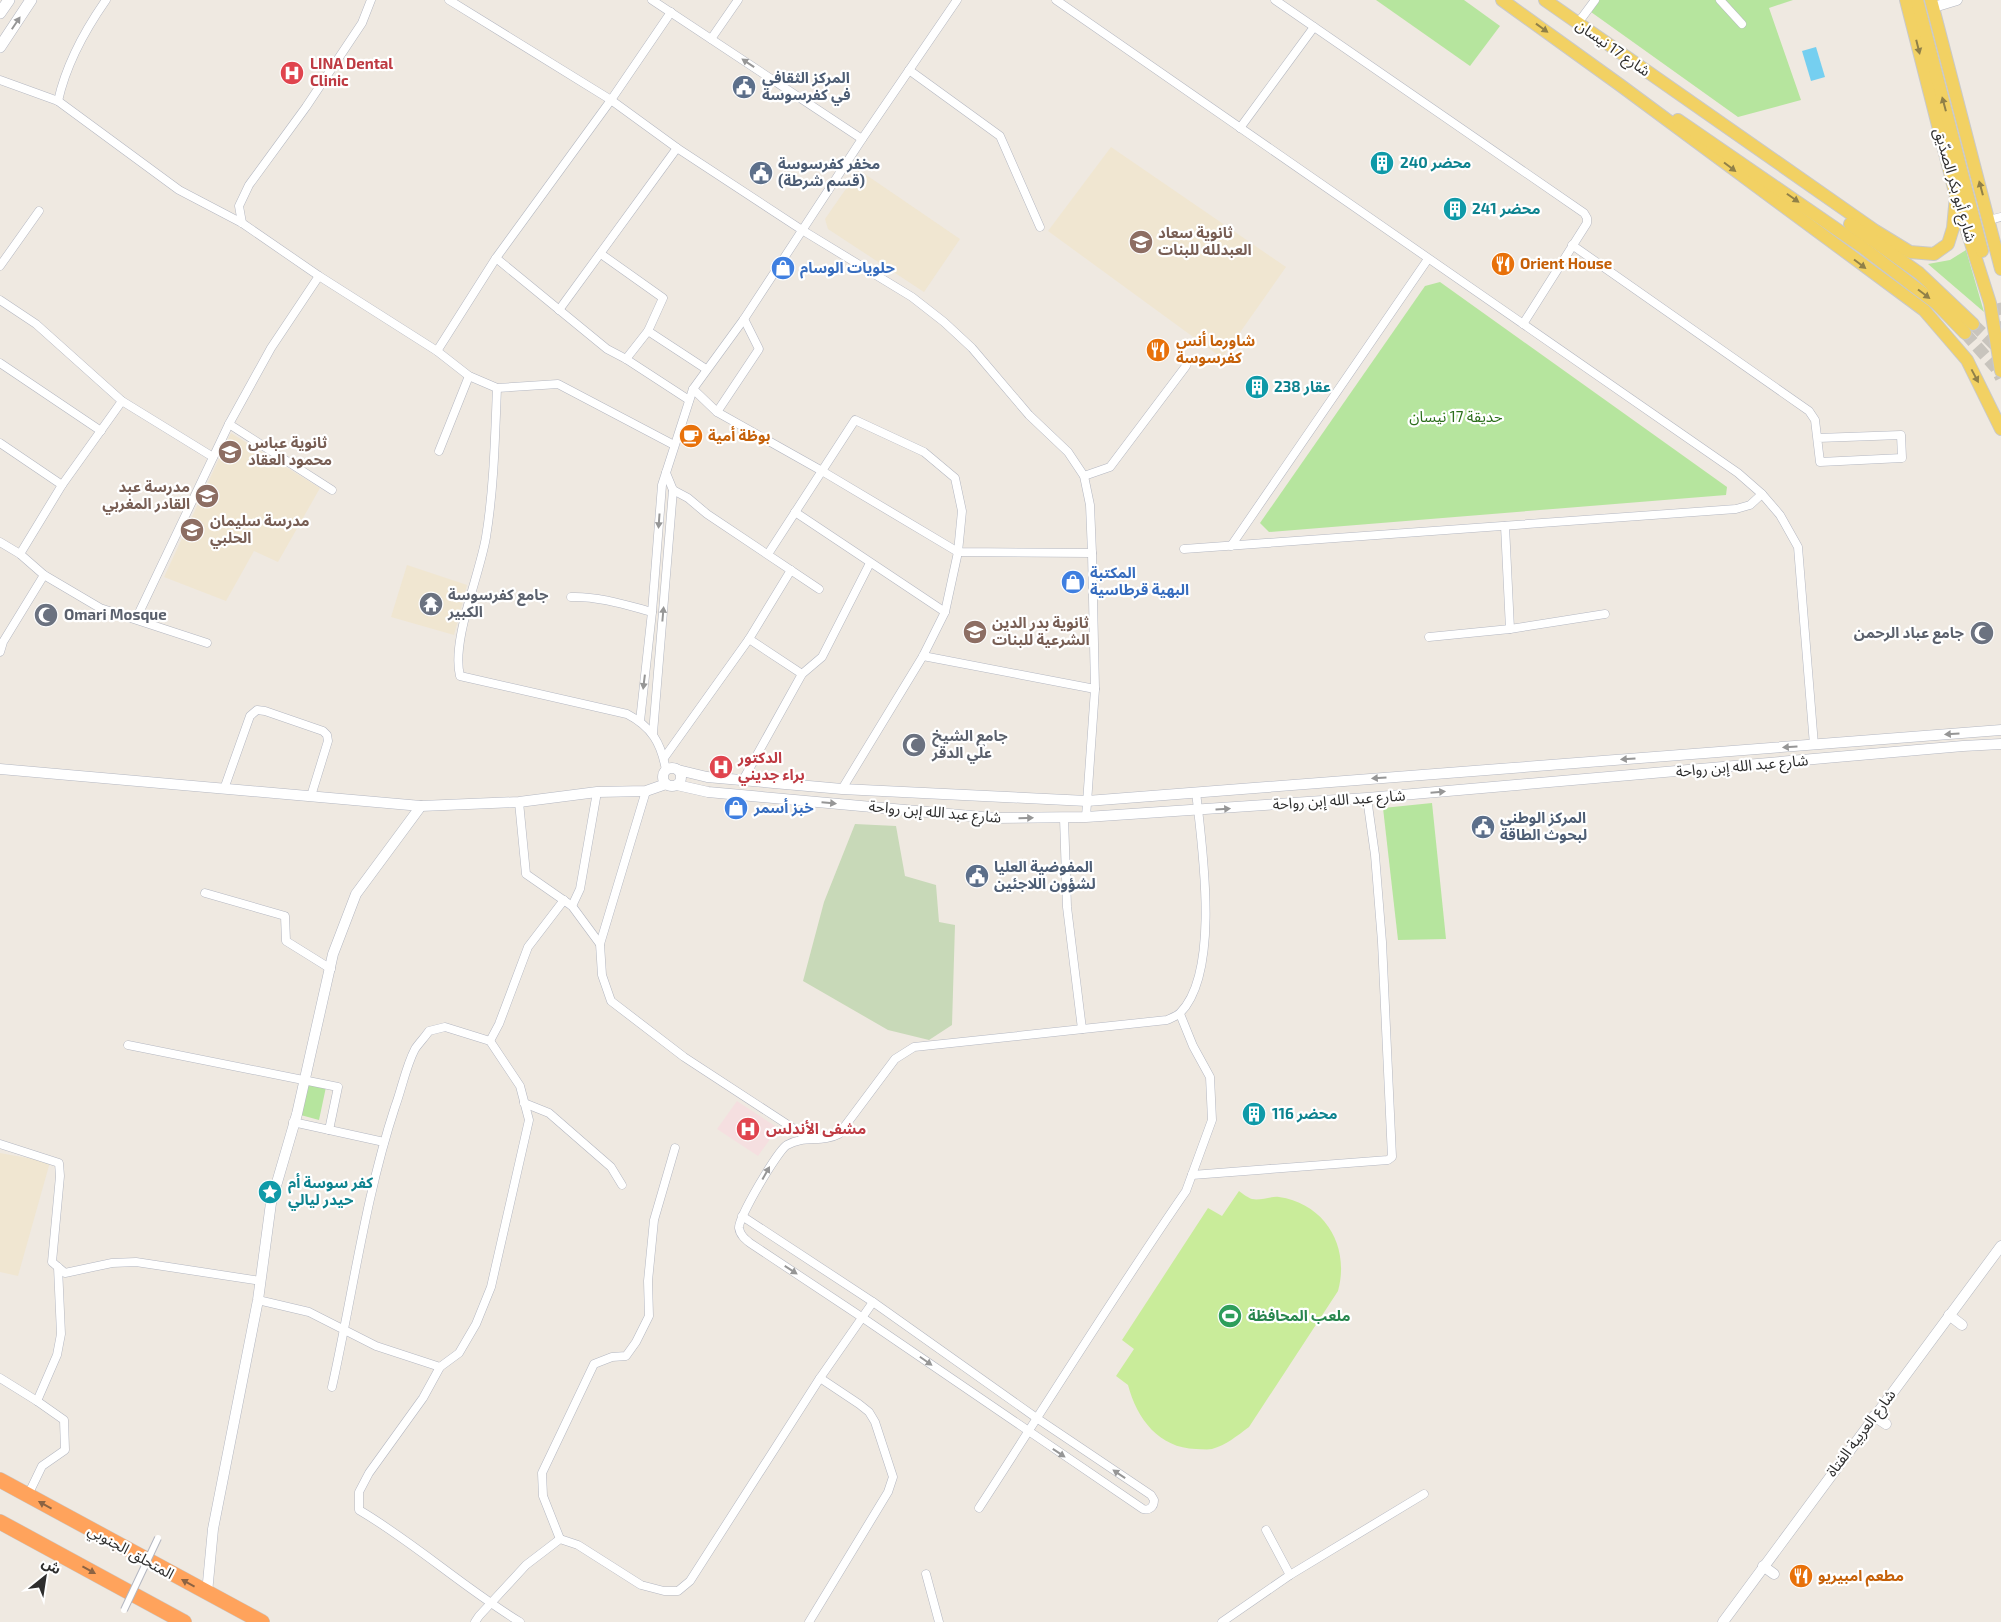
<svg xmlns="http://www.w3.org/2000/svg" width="2001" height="1622" font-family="'Exo 2','Noto Sans Arabic',sans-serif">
<rect width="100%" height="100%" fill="#efe9e1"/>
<!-- education -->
<g fill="#f0e6d1">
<polygon points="1111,147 1286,267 1222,358 1048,231"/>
<polygon points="859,170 960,239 924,292 828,229 825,219"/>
<polygon points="231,433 320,488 278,562 254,551 226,601 164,577"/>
<polygon points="407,565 467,585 454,635 391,617"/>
<polygon points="0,1153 50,1162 18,1276 0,1272"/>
</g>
<!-- medical -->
<polygon fill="#f5dfe0" points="737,1101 778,1128 758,1156 717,1129"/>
<!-- green -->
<g fill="#b6e59e">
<polygon points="1376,0 1464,0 1500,26 1470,66"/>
<polygon points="1598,0 1793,0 1769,8 1801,100 1738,117 1591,12"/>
<polygon points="1966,250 1984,312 1928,264 1950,260"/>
<polygon points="1440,282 1727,487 1726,495 1269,532 1260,523 1425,286"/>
<polygon points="1432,803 1446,939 1398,940 1383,808"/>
<polygon points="304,1083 326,1087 319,1120 297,1114"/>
</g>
<!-- cemetery -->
<polygon fill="#c8d9b8" points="855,824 896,826 905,876 936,885 939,922 955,925 952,1025 929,1040 888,1030 803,981 824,902"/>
<!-- pitch -->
<path fill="#c9ec9a" d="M 1239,1191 C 1242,1193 1248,1198 1252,1199 C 1260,1201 1270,1196 1279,1197 C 1326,1204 1350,1247 1338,1291 L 1249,1427 C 1237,1436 1226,1445 1212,1449 C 1207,1450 1201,1449 1196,1449 C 1159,1448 1137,1419 1128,1385 L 1116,1376 L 1134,1349 L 1122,1340 L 1208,1208 L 1222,1216 Z"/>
<!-- water -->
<polygon fill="#75cff0" points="1816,47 1825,77 1811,81 1802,51"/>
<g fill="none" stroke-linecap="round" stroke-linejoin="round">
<!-- primary-tunnel -->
<g stroke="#c8c4bd" stroke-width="12" stroke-dasharray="12 6" stroke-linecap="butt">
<polyline points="1995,304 2001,327"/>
<polyline points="1973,324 2001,351"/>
<polyline points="1965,333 1996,368 2001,378"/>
</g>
<!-- minor casing -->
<g stroke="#b4b7c1" stroke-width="9">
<g id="minor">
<polyline points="449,0 611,100 677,148 802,230 912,297 944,322 972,348 1029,415 1068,452 1084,476 1090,505 1092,553 1095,689 1086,817"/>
<polyline points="652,0 862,139"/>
<polyline points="1056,0 1738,473 1762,494 1780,515 1798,547 1814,745"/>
<polyline points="1275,0 1584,213 1587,218 1587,223 1523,324"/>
<polyline points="1720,0 1742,24"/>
<polyline points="1578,23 1595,0"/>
<polyline points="711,39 738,0"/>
<polyline points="909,70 1000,136 1040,227"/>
<polyline points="0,80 58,101 179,190 242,223 319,276 437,351 469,376 497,388 558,384 674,445"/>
<path d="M 58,101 C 66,65 85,30 106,0"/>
<polyline points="1240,128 1314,27"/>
<polyline points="1989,220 2001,217"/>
<polyline points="242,223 239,206 249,185 306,107 362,23 371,0"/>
<polyline points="1572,245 1809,411 1815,420 1820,462 1902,458 1901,435 1818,438"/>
<polyline points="601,254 663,298 648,331 626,359"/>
<polyline points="496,258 607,349 626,359 689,400"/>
<polyline points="0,266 39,211"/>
<polyline points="0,300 36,324 122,401 213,457"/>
<polyline points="559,310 677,148"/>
<polyline points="648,331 706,369"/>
<polyline points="437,351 496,258 611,100 671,12"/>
<polyline points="0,363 101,431"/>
<path d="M 497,388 C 495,437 494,488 486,537 C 480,574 451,641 460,676 L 627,714 C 652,727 661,743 666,770"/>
<polyline points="693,389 717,412 822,471 958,552 1092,553"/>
<polyline points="717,412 759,349 744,319"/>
<polyline points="229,424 332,490"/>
<polyline points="0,443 62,485"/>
<polyline points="439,451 469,376"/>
<polyline points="666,473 673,490 688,498 707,514 819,589"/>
<polyline points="1084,476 1110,467 1186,366"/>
<polyline points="795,512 945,612"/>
<polyline points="1505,526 1510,629"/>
<polyline points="0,542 20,554 44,575 100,608 207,643"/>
<polyline points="1231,546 1428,259"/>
<polyline points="1184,549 1736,509 1750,505 1762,494"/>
<polyline points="20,554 62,485 122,401"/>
<polyline points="768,554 855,420 924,452 955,478 962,511 958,552 945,612 923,656 842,789"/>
<path d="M 571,597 C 598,596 626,605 652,612"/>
<polyline points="136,619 229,424 271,348 319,276"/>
<polyline points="1429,637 1510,629 1605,614"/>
<polyline points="749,639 802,674"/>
<polyline points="0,652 3,642 44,575"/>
<polyline points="923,656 1095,689"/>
<polyline points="640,721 652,612 662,485 693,389 744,319 862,139 957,0"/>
<polyline points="653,733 673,490"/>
<polyline points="664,758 749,639 791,570"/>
<polyline points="743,780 802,674 822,657 870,563"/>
<polyline points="224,789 250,716 257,710 265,711 323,731 327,735 328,741 311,796"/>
<polyline points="646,791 600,944 602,975 611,1001 684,1057 808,1138"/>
<polyline points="519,802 526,874 572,906 600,944"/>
<polyline points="1064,818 1067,907 1082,1029"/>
<polyline points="205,893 285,916 286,941 331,969"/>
<polyline points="572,906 580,889 597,792"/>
<polyline points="490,1041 499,1024 528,947 564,900"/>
<polyline points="128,1045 338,1087 329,1130"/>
<polyline points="524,1103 549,1113 611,1167 622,1185"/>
<polyline points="293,1122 384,1142"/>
<polyline points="0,1144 59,1163 60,1176 52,1262 65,1273 112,1263 136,1262 261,1281"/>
<polyline points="1192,1175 1388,1160 1392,1157 1382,942 1375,855 1367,798"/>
<path d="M 742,1216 L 873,1302 L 1038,1419 L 1151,1495 L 1154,1500 C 1154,1507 1149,1511 1143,1509 L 863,1318 L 750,1243 C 745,1239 740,1235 739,1228 C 738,1218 778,1150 787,1145 C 804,1135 822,1143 839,1134 L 895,1059 L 914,1047 L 1167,1020 C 1171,1018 1177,1016 1180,1013 C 1221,972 1202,846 1196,792"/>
<path d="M 258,1300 L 309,1312 L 376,1346 L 440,1367 L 459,1353 L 476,1324 L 491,1287 L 529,1120 L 520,1086 L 490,1041 L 445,1027 L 429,1031 C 425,1037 419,1043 415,1049 C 406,1066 402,1088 395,1107 C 365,1198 353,1293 332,1387"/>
<path d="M 440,1367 L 423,1398 L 369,1473 L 359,1492 L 359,1510 C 415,1543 464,1588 520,1622"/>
<polyline points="0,1378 37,1401 64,1420 65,1450 42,1466 28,1495"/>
<polyline points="37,1401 57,1355 61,1334 58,1267"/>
<path d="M 979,1508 C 1048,1402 1114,1295 1186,1191 L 1212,1120 L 1210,1077 L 1193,1046 L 1180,1014"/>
<polyline points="1266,1530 1290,1575"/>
<polyline points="560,1539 543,1496 542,1473 594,1364 612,1357 626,1356 636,1342 649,1316 648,1281 654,1220 675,1148"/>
<polyline points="926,1574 939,1622"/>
<polyline points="475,1622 479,1616 526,1565 560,1539 578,1545 641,1585 664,1591 678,1591 690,1581 820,1378 873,1302"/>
<polyline points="809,1622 888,1492 893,1477 875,1422 869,1412 859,1404 820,1378"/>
<polyline points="1222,1622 1290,1575 1424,1494"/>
</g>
</g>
<!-- tertiary casing -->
<g stroke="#b4b7c1" stroke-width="11">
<g id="tertiary">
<polyline points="1934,7 1957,0"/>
<circle cx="672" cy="777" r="9"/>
<polyline points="0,769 421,806 519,802 597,792 646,791 666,784"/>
<polyline points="678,770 707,777 842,789 1087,801 2001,730"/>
<polyline points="677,785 708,792 993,818 1086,817 1367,798 1963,746 2001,744"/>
<polyline points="1949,1315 1962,1325"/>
<polyline points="1874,1416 1886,1424"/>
<polyline points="1763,1566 1774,1574"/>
<polyline points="207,1593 213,1529 258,1300 271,1203 297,1114 333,954 356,894 421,806"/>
<polyline points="1723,1622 2001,1246"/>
</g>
</g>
<!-- secondary casing -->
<g stroke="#b4b7c1" stroke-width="12">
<g id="secondary">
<polyline points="0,13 9,0"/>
<polyline points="0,47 31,0"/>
</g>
</g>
<!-- primary casing -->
<g stroke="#c9c9c9" stroke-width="14">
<g id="primary">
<polyline points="1502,0 1620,85 1924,310 1967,360 2001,429"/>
<polyline points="1545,0 1874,230 1910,252 1934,254 1948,244 1953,228 1956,196"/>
<polyline points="1906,0 1956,196 1990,303 2001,371"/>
<polyline points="1917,0 1982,251"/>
<polyline points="1931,0 2001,269"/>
<polyline points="1678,120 1861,246 1937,304 1965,333"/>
<polyline points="1850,224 1919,273 1973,324"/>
</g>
</g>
<!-- motorway casing -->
<g stroke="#c9c9c9" stroke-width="16">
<g id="motorway">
<polyline points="0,1480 262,1622"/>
<polyline points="0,1522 184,1622"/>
</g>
</g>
<!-- minor -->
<use href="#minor" stroke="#fff" stroke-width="8"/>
<!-- tertiary -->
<use href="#tertiary" stroke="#fff" stroke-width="10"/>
<!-- secondary -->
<use href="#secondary" stroke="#fff" stroke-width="11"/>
<!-- primary -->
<use href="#primary" stroke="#f2d163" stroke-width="12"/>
<!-- motorway -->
<use href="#motorway" stroke="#ffa35c" stroke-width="15"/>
<!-- pedestrian-bridge casing -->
<g stroke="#b4b7c1" stroke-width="8" stroke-linecap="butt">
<polyline id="pedestrian-bridge" points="124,1610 158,1538"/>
</g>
<!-- pedestrian-bridge -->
<use href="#pedestrian-bridge" stroke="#fff" stroke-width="6"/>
</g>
<!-- one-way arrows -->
<defs><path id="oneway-solid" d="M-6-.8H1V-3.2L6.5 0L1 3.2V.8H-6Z" transform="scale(1.25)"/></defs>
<g fill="#969696">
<use href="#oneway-solid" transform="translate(16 23) rotate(-56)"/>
<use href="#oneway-solid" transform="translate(748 63) rotate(-146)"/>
<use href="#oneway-solid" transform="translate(659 521) rotate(94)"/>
<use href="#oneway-solid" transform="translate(663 614) rotate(-85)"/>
<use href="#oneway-solid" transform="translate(644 682) rotate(97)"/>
<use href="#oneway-solid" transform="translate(1952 734) rotate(176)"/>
<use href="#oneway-solid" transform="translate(1790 747) rotate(176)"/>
<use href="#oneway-solid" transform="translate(1628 759) rotate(176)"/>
<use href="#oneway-solid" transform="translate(1379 778) rotate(176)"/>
<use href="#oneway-solid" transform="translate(1438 792) rotate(-5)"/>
<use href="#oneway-solid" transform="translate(829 803) rotate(5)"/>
<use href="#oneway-solid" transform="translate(1223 809) rotate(-4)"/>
<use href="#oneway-solid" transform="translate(1026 818) rotate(-1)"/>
<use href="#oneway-solid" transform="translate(766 1173) rotate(-61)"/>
<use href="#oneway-solid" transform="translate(791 1270) rotate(33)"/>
<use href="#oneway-solid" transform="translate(926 1361) rotate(35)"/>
<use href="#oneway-solid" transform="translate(1059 1453) rotate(34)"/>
<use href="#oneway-solid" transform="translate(1119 1474) rotate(-146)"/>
</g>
<g fill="#908048">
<use href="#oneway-solid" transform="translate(1542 28) rotate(36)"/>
<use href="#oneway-solid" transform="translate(1918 47) rotate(76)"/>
<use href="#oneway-solid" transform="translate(1944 104) rotate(-105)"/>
<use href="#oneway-solid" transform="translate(1730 167) rotate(37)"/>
<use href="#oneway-solid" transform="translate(1981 188) rotate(-105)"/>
<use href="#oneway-solid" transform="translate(1793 198) rotate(35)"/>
<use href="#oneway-solid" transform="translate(1860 264) rotate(37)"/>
<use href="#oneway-solid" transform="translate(1924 294) rotate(37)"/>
<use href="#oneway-solid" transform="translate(1975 376) rotate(62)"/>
</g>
<g fill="#8c6343">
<use href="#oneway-solid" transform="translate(45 1505) rotate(-151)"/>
<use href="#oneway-solid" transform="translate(89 1570) rotate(29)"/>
<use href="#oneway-solid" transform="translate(188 1583) rotate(-151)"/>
</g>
<!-- icons -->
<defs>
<g id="hospital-disc" transform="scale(1.25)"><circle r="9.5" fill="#e0444e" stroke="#fff"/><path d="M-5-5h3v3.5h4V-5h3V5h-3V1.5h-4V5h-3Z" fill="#fff"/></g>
<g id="civic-disc" transform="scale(1.25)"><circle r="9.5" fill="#5c6f8a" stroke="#fff"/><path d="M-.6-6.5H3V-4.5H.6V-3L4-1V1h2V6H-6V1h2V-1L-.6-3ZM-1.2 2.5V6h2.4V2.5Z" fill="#fff"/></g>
<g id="building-disc" transform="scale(1.25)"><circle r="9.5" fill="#0f9aa8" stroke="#fff"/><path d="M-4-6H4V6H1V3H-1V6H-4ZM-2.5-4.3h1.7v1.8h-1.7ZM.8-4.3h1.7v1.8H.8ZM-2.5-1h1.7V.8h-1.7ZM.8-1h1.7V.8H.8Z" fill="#fff"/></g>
<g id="school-disc" transform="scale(1.25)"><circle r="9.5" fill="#8d6e63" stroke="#fff"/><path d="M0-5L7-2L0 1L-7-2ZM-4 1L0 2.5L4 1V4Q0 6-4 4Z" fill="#fff"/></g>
<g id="restaurant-disc" transform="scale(1.25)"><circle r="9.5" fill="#e8710a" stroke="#fff"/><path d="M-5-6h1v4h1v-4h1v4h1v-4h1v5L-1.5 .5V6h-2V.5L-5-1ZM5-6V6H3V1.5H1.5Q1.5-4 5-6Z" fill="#fff"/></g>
<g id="shop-disc" transform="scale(1.25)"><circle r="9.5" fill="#3f7fe0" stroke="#fff"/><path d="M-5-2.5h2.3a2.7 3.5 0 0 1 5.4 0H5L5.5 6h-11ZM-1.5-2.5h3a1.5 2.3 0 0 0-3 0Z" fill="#fff"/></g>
<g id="cafe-disc" transform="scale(1.25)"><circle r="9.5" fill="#e8710a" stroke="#fff"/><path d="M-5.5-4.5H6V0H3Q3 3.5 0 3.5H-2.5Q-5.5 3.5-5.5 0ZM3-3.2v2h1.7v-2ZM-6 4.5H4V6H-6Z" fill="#fff"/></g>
<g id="temple-disc" transform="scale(1.25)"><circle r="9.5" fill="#6b7280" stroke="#fff"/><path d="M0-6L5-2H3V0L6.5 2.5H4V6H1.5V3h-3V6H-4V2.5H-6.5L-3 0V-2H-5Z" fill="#fff"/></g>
<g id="mosque-disc" transform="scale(1.25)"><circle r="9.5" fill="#6b7280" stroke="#fff"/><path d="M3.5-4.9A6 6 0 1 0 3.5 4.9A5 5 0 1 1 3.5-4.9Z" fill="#fff"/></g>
<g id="sight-disc" transform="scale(1.25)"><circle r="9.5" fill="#0f9aa8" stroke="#fff"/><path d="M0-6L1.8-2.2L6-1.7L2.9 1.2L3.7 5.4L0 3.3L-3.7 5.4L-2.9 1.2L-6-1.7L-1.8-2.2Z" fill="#fff"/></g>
<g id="stadium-disc" transform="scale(1.25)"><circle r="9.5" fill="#2e9e5b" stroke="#fff"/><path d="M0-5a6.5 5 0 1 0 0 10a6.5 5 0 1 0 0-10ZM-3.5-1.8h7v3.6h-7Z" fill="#fff"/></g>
</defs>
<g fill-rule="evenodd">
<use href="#hospital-disc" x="292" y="73"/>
<use href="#civic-disc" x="744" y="87"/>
<use href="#building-disc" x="1382" y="163"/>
<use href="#civic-disc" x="761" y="173"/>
<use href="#building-disc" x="1455" y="209"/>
<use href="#school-disc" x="1141" y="242"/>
<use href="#restaurant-disc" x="1503" y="264"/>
<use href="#shop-disc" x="783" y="268"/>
<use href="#restaurant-disc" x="1158" y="350"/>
<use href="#building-disc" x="1257" y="387"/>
<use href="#cafe-disc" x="691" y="436"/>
<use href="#school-disc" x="230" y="452"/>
<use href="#school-disc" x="207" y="496"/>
<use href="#school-disc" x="192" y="530"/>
<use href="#shop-disc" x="1073" y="582"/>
<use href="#temple-disc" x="431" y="604"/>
<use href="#mosque-disc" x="46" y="615"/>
<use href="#school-disc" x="975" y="632"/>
<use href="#mosque-disc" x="1982" y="633"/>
<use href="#mosque-disc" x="914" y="745"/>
<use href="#hospital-disc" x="721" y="767"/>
<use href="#shop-disc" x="736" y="808"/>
<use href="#civic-disc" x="1483" y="827"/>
<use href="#civic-disc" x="977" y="876"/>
<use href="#building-disc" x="1254" y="1114"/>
<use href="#hospital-disc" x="748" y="1129"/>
<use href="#sight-disc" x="270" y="1192"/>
<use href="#stadium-disc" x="1230" y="1316"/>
<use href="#restaurant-disc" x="1801" y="1576"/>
</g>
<g text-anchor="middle" stroke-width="4.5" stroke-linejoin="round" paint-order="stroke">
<!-- street labels -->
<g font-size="15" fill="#2e2e2e" stroke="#fff">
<text transform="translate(1613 48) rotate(35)" y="5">شارع 17 نيسان</text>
<text transform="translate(1955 185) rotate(74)" y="5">شارع أبو بكر الصدّيق</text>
<text transform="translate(1742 766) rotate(-5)" y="5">شارع عبد الله إبن رواحة</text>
<text transform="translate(1339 800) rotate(-4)" y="5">شارع عبد الله إبن رواحة</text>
<text transform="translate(935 812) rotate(5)" y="5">شارع عبد الله إبن رواحة</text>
<text transform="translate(1861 1433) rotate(-53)" y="5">شارع العربية الفتاة</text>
<text transform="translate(131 1552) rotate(29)" y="5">المتحلق الجنوبي</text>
</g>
<!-- health labels -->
<g font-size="15" font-weight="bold" fill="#be3a42" stroke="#fff" text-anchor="start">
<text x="310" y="69">LINA Dental<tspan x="310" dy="17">Clinic</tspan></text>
<text x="738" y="763">الدكتور<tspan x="738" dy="17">براء جديني</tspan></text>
<text x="766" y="1134">مشفى الأندلس</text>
</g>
<!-- service labels -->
<g font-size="15" font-weight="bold" fill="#4e5e75" stroke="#fff" text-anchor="start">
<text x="762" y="83">المركز الثقافي<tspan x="762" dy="17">في كفرسوسة</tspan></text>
<text x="778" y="169">مخفر كفرسوسة<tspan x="778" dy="17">(قسم شرطة)</tspan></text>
<text x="1500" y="823">المركز الوطني<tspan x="1500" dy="17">لبحوث الطاقة</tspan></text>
<text x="994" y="872">المفوضية العليا<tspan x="994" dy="17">لشؤون اللاجئين</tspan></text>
</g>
<!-- culture labels -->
<g font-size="15" font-weight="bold" fill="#0d838f" stroke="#fff" text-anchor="start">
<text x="1400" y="168">محضر 240</text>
<text x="1472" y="214">محضر 241</text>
<text x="1274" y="392">عقار 238</text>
<text x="1272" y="1119">محضر 116</text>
<text x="288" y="1188">كفر سوسة أم<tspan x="288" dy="17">حيدر ليالي</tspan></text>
</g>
<!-- education labels -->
<g font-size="15" font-weight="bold" fill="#785e54" stroke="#fff" text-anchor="start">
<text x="1158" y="238">ثانوية سعاد<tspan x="1158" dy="17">العبدلله للبنات</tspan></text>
<text x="248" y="448">ثانوية عباس<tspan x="248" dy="17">محمود العقاد</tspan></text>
<text x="190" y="492" text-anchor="end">مدرسة عبد<tspan x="190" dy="17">القادر المغربي</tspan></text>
<text x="210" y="526">مدرسة سليمان<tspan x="210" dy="17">الحلبي</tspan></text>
<text x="992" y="628">ثانوية بدر الدين<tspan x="992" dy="17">الشرعية للبنات</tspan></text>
</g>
<!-- food labels -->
<g font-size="15" font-weight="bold" fill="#c56008" stroke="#fff" text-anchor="start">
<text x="1520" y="269">Orient House</text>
<text x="1176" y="346">شاورما أنس<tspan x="1176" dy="17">كفرسوسة</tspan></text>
<text x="708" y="441">بوظة أمية</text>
<text x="1818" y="1581">مطعم امبيريو</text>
</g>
<!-- shop labels -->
<g font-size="15" font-weight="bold" fill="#366cbe" stroke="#fff" text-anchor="start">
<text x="800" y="273">حلويات الوسام</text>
<text x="1090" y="578">المكتبة<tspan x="1090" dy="17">البهية قرطاسية</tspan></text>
<text x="754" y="813">خبز أسمر</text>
</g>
<!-- park labels -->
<g font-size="15" fill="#2c6e1b" stroke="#fff">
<text x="1456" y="422">حديقة 17 نيسان</text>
</g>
<!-- worship labels -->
<g font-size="15" font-weight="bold" fill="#5b616d" stroke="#fff" text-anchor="start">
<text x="448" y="600">جامع كفرسوسة<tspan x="448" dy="17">الكبير</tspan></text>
<text x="64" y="620">Omari Mosque</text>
<text x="1964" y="638" text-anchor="end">جامع عباد الرحمن</text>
<text x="932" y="741">جامع الشيخ<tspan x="932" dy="17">علي الدقر</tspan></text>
</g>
<!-- leisure labels -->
<g font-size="15" font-weight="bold" fill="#27864d" stroke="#fff" text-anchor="start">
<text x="1248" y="1321">ملعب المحافظة</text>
</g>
</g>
<!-- north arrow -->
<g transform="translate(45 1577) rotate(30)" stroke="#ffffff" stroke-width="4" paint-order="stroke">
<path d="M0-4L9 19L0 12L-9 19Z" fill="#2e2e2e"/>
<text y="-8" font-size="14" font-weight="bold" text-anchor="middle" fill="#2e2e2e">ش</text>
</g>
</svg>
